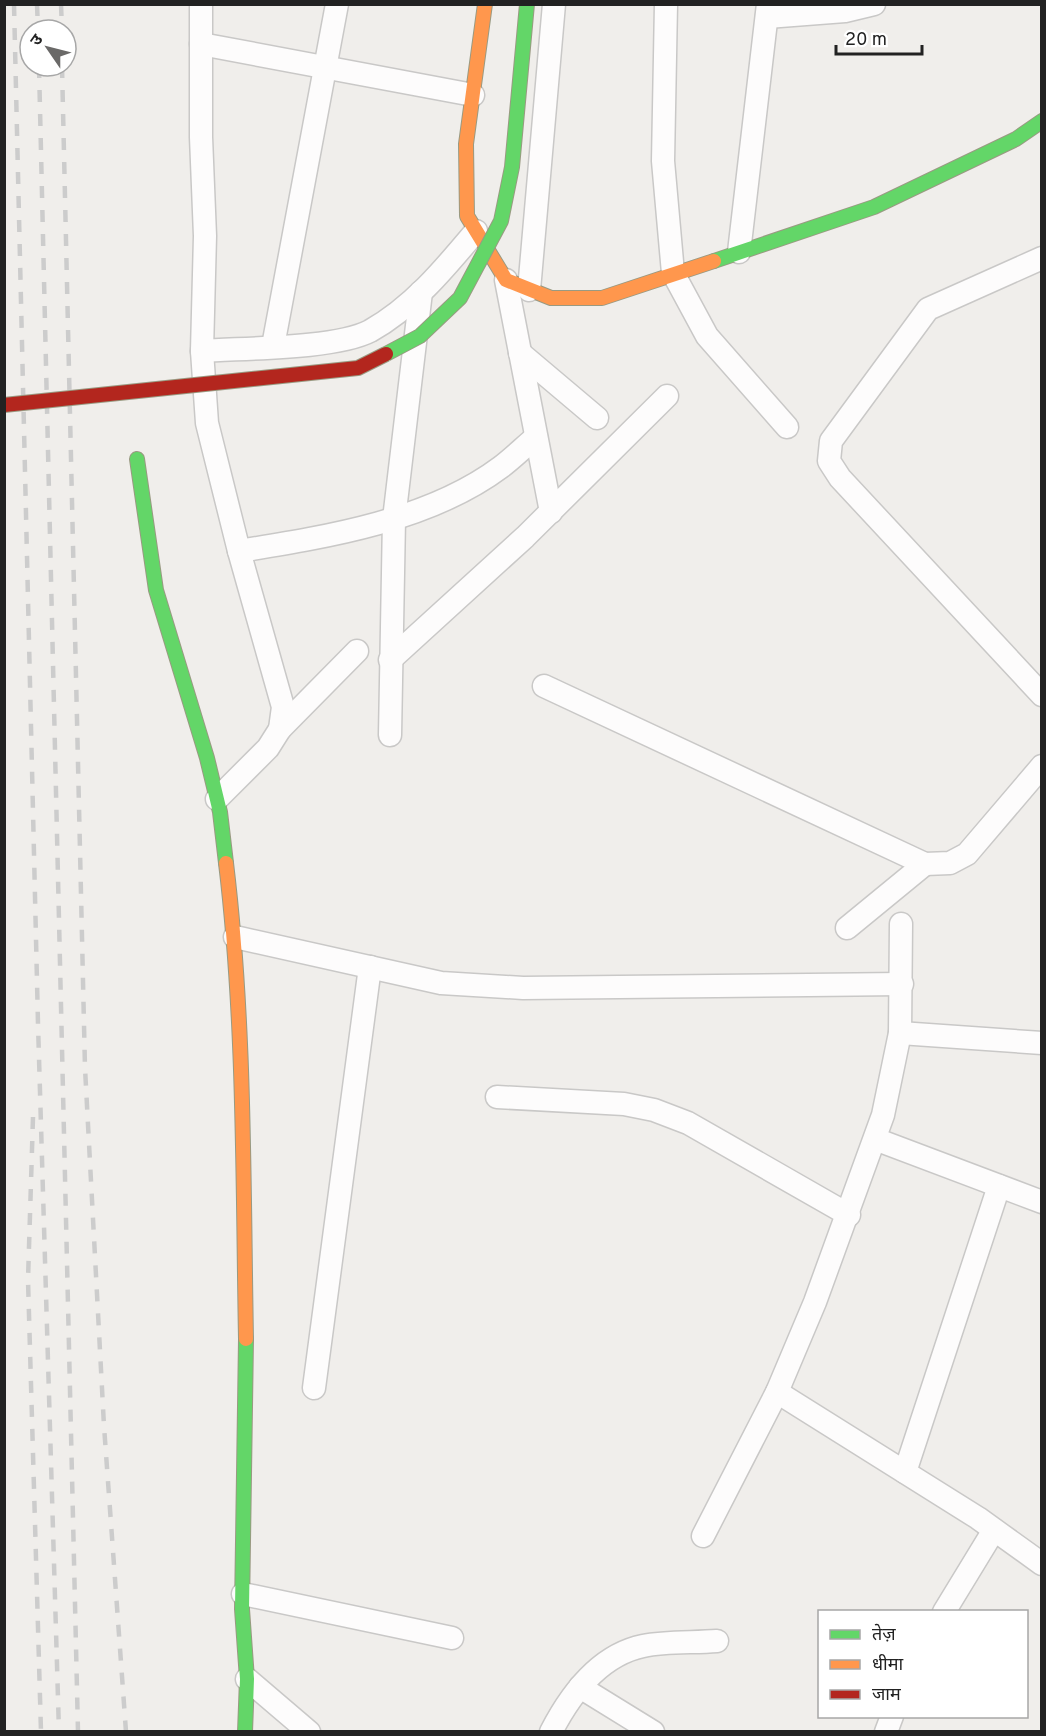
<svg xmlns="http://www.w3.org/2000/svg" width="1046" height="1736" font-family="Overpass,'Noto Sans Devanagari',sans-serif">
<rect width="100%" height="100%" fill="#f0eeeb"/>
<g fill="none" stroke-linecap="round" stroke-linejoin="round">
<!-- street casing -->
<g stroke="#c9c8c7" stroke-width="25">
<g id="street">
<polyline points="201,4 201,137 205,236 202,351 207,423 239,551 283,707 280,729 268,748 217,799"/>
<polyline points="666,4 663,161 673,273 707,336 787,427"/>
<polyline points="767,17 845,11 874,4"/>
<polyline points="201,44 473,95"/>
<polyline points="739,252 768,4"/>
<polyline points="1042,258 928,309 831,441 829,461 840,478 1042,695"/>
<polyline points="506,280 551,512"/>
<polyline points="529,290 554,4"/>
<polyline points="273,346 337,4"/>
<path d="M 202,351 C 243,348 335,349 370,331 C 413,307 445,268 476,231"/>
<polyline points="520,353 597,418"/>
<path d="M 239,551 C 326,537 429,521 501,467 C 513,458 524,447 536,437"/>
<polyline points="390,660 525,537 667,396"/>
<polyline points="544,686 925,864 950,863 967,854 1042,766"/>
<polyline points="280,729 357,651"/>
<polyline points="390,735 394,519 421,292"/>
<polyline points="847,928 925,864"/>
<polyline points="235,937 441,983 523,988 902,984"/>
<polyline points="900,1033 1042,1043"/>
<polyline points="497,1097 624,1104 654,1110 688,1123 849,1215"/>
<polyline points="875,1139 1042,1202"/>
<polyline points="314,1388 370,967"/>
<polyline points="777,1392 978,1518 1042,1564"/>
<polyline points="905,1472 999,1186"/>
<polyline points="703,1536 777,1392 815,1302 883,1115 900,1033 901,924"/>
<polyline points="243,1594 452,1638"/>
<polyline points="944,1612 994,1530"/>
<polyline points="247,1679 309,1732"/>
<polyline points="580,1687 653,1732"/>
<path d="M 551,1732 C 570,1695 600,1655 643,1646 C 666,1641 693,1643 717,1641"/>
<polyline points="886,1732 892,1716"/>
</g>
</g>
<!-- fast casing -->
<g stroke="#999a82" stroke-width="16">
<g id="fast">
<polyline points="714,261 874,207 1016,139 1042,121"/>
<polyline points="137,459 156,590 207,758 220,812 226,863"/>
<polyline points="245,1732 247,1679 242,1609 246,1339"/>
</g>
</g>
<!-- slow casing -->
<g stroke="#999a82" stroke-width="16">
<g id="slow">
<polyline points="485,4 466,144 467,216 506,280 551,298 602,298 714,261"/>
<path d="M 226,863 C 245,1021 243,1180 246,1339"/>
</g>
</g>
<!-- street -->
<use href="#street" stroke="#fdfcfc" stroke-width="22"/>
<!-- fast -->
<use href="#fast" stroke="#63d668" stroke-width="14"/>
<!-- slow -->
<use href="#slow" stroke="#ff974d" stroke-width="14"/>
<!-- rail -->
<g stroke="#ccc" stroke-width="4.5" stroke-dasharray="12 12" stroke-linecap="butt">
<polyline points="14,4 38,1024 59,1732"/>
<polyline points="37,4 38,30"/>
<polyline points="61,4 62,30"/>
<polyline points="39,66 78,1732"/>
<polyline points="62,66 85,1068 104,1426 126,1732"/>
<polyline points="33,1117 28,1280 41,1732"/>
</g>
<!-- fast-bridge casing -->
<g stroke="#999a82" stroke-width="16" stroke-linecap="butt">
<polyline id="fast-bridge" points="386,354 420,336 460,298 501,221 512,167 527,4"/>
</g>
<!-- jam-bridge casing -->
<g stroke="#999a82" stroke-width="16" stroke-linecap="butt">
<polyline id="jam-bridge" points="4,405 358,368 386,354"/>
</g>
<!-- fast-bridge -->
<use href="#fast-bridge" stroke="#63d668" stroke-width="14"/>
<!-- jam-bridge -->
<use href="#jam-bridge" stroke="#b3261e" stroke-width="14"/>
</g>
<!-- border -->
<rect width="1046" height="1736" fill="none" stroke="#222222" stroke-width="12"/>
<!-- legend -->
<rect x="818" y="1610" width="210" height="108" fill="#ffffff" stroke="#a7a7a7" stroke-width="1.5"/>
<rect x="830" y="1630" width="30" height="9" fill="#63d668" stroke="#a7a7a7" stroke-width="1.5"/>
<text x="872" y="1640" font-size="18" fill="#222222">तेज़</text>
<rect x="830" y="1660" width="30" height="9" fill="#ff974d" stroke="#a7a7a7" stroke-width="1.5"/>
<text x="872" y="1670" font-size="18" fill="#222222">धीमा</text>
<rect x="830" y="1690" width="30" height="9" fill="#b3261e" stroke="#a7a7a7" stroke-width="1.5"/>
<text x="872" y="1700" font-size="18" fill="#222222">जाम</text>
<!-- north arrow -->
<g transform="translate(48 48) rotate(305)"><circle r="28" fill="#ffffff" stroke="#a7a7a7" stroke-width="1.5"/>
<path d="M0-4.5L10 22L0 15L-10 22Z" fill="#6a6968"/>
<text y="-9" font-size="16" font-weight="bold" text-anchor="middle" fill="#222222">उ</text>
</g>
<!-- scale -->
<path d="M836 45v9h86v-9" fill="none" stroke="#222222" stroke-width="3"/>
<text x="845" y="45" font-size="18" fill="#222222" stroke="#ffffff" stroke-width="4.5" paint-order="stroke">20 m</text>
</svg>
